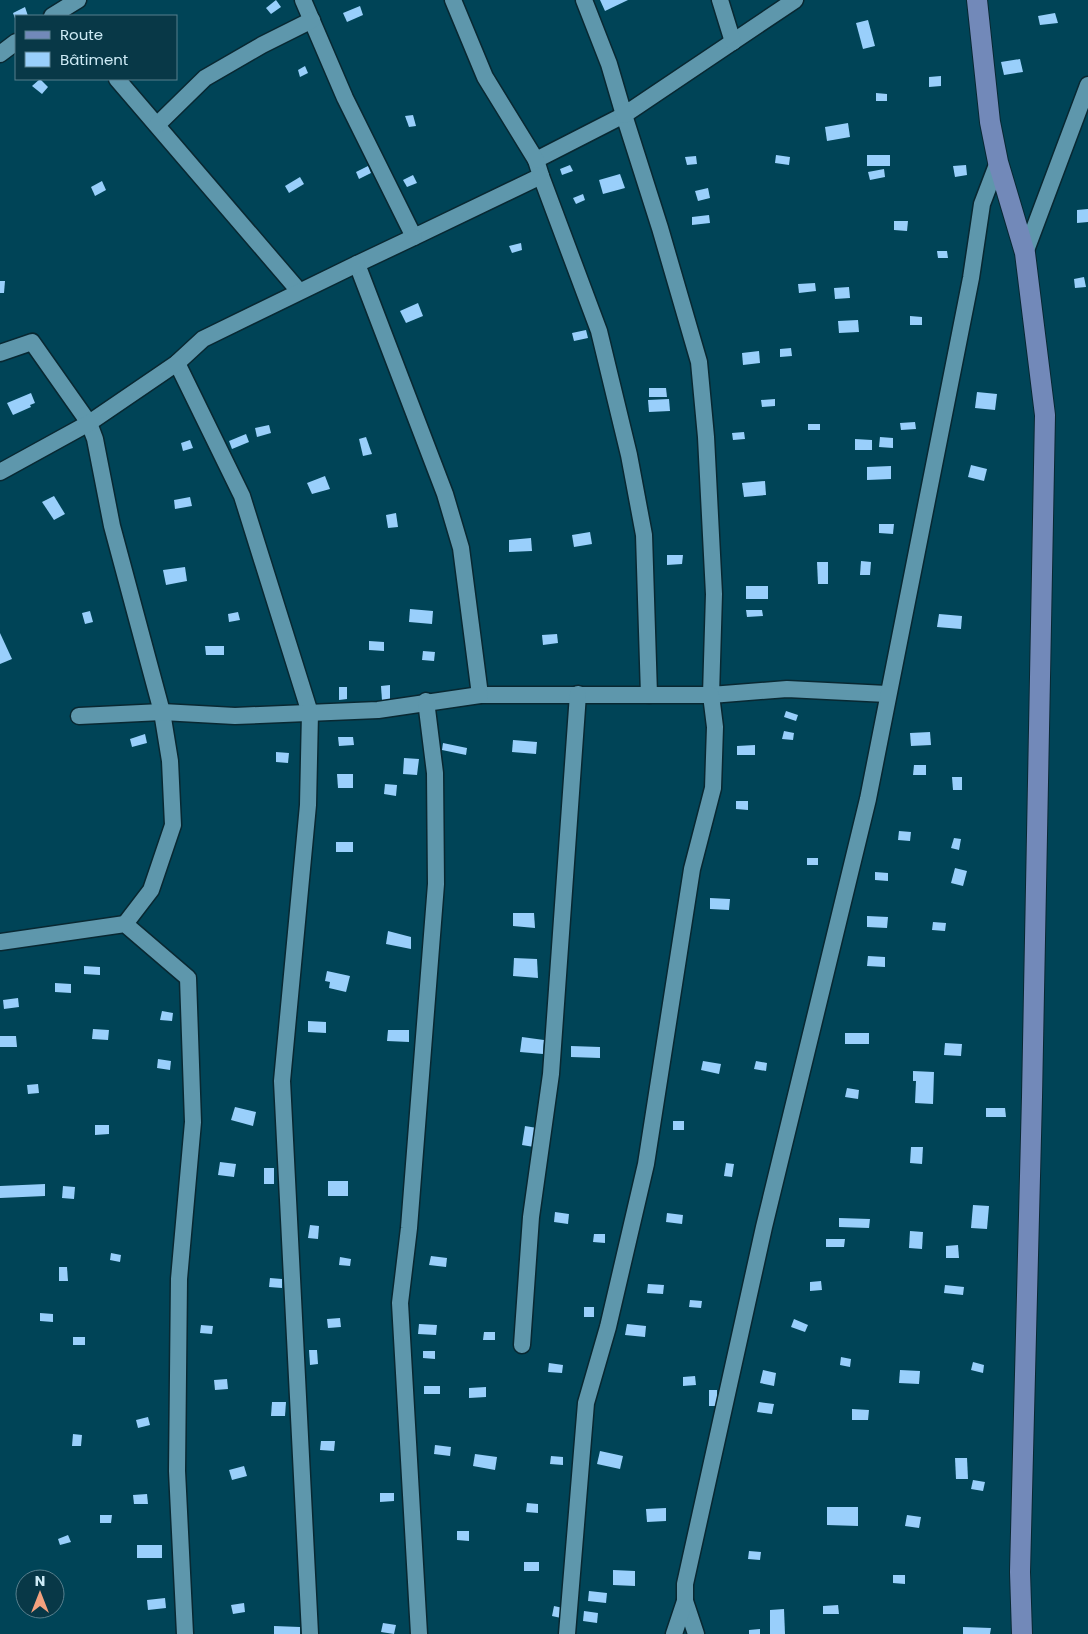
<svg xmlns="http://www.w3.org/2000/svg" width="1088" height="1634" font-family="Poppins,sans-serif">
<rect width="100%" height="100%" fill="#004457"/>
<!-- building -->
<g fill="#99cffb">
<polygon points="276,0 281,7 271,14 266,8"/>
<polygon points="600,0 628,0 605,11"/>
<polygon points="360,6 363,15 347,22 343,13"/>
<polygon points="25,7 28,16 16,16 16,21 13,13"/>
<polygon points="1055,13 1058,23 1040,25 1038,16"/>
<polygon points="868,20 875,46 863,49 856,23"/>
<polygon points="1020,59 1023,72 1004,75 1001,62"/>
<polygon points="305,66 308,73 300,77 298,70"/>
<polygon points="941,76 941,86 929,87 929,77"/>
<polygon points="40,79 48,87 42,94 32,86"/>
<polygon points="876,93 887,94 887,101 876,101"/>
<polygon points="413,115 416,126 409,127 405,116"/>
<polygon points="848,123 850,137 827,141 825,127"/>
<polygon points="776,155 790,157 789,165 775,163"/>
<rect x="867" y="155" width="23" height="11"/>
<polygon points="696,156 697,164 687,165 685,157"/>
<polygon points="570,165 573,171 562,175 560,169"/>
<polygon points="966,165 967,175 955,177 953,166"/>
<polygon points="368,166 371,173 359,179 356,172"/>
<polygon points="884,169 885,177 870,180 868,172"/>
<polygon points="620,174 625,188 603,194 599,180"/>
<polygon points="413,175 417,183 407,187 403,180"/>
<polygon points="300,177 304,184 289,193 285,186"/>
<polygon points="102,181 106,190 95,196 91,187"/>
<polygon points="708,188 710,198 698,201 695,191"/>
<polygon points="583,194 585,200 576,204 573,198"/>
<polygon points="1088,209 1088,222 1077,223 1077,210"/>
<polygon points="709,215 710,223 692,225 692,217"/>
<polygon points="894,221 908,221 907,231 894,230"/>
<polygon points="521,243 522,250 512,253 509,246"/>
<polygon points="937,251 947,251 948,258 938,258"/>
<polygon points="1084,277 1086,287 1075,288 1074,279"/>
<polygon points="0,281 5,281 4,293 0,293"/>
<polygon points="815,283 816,291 799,293 798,284"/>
<polygon points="849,287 850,298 835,299 834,288"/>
<polygon points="418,303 423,316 406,323 400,311"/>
<polygon points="910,316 922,317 922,325 910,325"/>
<polygon points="858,320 859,332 839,333 838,321"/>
<polygon points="586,330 588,338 574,341 572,333"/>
<polygon points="791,348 792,356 780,357 780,349"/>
<polygon points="759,351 760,363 743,365 742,353"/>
<polygon points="649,388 666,388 667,397 649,397"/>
<polygon points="977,392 997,394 995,410 975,408"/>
<polygon points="31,393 35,403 30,405 31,407 13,415 7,403"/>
<polygon points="669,399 670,411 649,412 648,400"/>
<polygon points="775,399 775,406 762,407 761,400"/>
<polygon points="915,422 916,429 901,430 900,423"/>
<rect x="808" y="424" width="12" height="6"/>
<polygon points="269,425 271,433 257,437 255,428"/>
<polygon points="744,432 745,439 733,440 732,433"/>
<polygon points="246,434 249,442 232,449 229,441"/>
<polygon points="366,437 372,454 363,456 359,439"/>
<polygon points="880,437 893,438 893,448 879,447"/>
<polygon points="855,439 872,440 872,450 855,450"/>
<polygon points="190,440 193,448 183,451 181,443"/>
<polygon points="971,465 987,469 984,481 968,477"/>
<polygon points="891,466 891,479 867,480 867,467"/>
<polygon points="325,476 330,489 312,494 307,483"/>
<polygon points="765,481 766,495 744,497 742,483"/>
<polygon points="54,496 65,514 54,520 42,502"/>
<polygon points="190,497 192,506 175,509 174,500"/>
<polygon points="396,513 398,527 388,528 386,515"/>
<polygon points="879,524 894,524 893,534 879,533"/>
<polygon points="590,532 592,544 574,547 572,535"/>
<polygon points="531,538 532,551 509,552 509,540"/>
<polygon points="667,555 683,555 682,564 667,565"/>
<polygon points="861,561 871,562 870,575 860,575"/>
<polygon points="817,562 828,562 828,584 818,584"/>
<polygon points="185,567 187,581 166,585 163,570"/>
<rect x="746" y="586" width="22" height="13"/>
<polygon points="410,609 433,611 432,624 409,622"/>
<polygon points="746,610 762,610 763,616 747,617"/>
<polygon points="90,611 93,622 85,624 82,613"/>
<polygon points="238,612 240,620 229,622 228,614"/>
<polygon points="939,614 962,616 961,629 937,627"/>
<polygon points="0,633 12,659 0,664"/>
<polygon points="557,634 558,643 543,645 542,635"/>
<polygon points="369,641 384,642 384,651 369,650"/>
<polygon points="205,646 224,646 224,655 206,655"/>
<polygon points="423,651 435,652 434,661 422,660"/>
<polygon points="390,685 390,700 382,701 381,686"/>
<polygon points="339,687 347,687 347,699 339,700"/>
<polygon points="786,711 798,715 796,721 784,717"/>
<polygon points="784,731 794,733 793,740 782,739"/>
<polygon points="930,732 931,745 911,746 910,733"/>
<polygon points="145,734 147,743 132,747 130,739"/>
<polygon points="338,737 353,737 354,745 339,746"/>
<polygon points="513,740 537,742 536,754 512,752"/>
<polygon points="443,743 467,748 466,755 442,750"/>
<polygon points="755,745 755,755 737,755 737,746"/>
<polygon points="276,752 289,753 288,763 276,762"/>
<polygon points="404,758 419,759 417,775 403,774"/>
<polygon points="914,765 926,765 926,775 913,775"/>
<polygon points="337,774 353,774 353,788 338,788"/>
<polygon points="952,777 962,777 962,790 953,790"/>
<polygon points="385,784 397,785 396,796 384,794"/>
<polygon points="736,801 748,801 748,810 736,809"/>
<polygon points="899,831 911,832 910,841 898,840"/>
<polygon points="954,838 961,839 959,850 951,848"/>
<rect x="336" y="842" width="17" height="10"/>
<rect x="807" y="858" width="11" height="7"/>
<polygon points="955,868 967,871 963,886 951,883"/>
<polygon points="875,872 888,873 888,881 875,880"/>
<polygon points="710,898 730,899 729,910 710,909"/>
<polygon points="513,913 534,913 535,928 513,926"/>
<polygon points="867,916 888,917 887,928 867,927"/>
<polygon points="933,922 946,923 945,931 932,930"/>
<polygon points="388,931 411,937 411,949 386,944"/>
<polygon points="868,956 885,957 885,967 867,966"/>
<polygon points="514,958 537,959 538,978 513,976"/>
<polygon points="84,966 100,967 100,975 84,974"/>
<polygon points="327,971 350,976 346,992 329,988 330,982 325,981"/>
<polygon points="55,983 71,984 71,993 55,992"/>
<polygon points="18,998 19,1007 4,1009 3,1000"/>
<polygon points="162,1011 173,1013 172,1021 160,1020"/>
<polygon points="308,1021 326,1022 326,1033 308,1032"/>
<polygon points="93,1029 109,1030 108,1040 92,1039"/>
<polygon points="388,1030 409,1030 409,1042 387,1041"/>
<rect x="845" y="1033" width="24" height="11"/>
<polygon points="0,1036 16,1036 17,1047 0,1047"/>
<polygon points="522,1037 544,1040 543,1054 520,1052"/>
<polygon points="945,1043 962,1044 961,1056 944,1055"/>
<polygon points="571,1046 600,1047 600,1058 571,1057"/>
<polygon points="158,1059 171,1061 170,1070 157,1068"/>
<polygon points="703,1061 721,1064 719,1074 701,1070"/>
<polygon points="756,1061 767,1063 766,1071 754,1069"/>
<polygon points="913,1071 934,1072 933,1104 915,1103 916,1081 913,1081"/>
<polygon points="38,1084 39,1093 28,1094 27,1085"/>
<polygon points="847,1088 859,1090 858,1099 845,1097"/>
<polygon points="235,1107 256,1112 253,1126 231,1120"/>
<polygon points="986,1108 1005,1108 1006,1117 986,1117"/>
<rect x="673" y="1121" width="11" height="9"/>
<polygon points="95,1125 109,1125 109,1134 95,1135"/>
<polygon points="525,1126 537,1128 534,1147 522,1145"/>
<polygon points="911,1147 923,1147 922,1164 910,1163"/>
<polygon points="220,1162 236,1164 234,1177 218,1175"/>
<polygon points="726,1163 734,1164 732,1177 724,1176"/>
<rect x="264" y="1168" width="10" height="16"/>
<rect x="328" y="1181" width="20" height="15"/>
<polygon points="45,1184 45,1196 0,1198 0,1186"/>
<polygon points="63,1186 75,1187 74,1199 62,1198"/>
<polygon points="973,1205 989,1206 987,1229 971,1228"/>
<polygon points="555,1212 569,1214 568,1224 554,1222"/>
<polygon points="667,1213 683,1215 682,1224 666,1222"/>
<polygon points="839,1218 870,1219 869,1228 839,1227"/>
<polygon points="310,1225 319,1226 318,1239 308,1238"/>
<polygon points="910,1231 923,1232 922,1249 909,1248"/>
<polygon points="594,1234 605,1234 605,1243 593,1242"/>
<polygon points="826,1239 845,1239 844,1247 826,1247"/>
<polygon points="958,1245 959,1258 946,1258 946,1246"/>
<polygon points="111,1253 121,1255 120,1262 110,1260"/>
<polygon points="431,1256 447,1258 446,1267 429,1265"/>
<polygon points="340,1257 351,1259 350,1266 339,1265"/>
<polygon points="59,1267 67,1267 68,1281 59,1281"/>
<polygon points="270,1278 282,1279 282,1288 269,1287"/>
<polygon points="821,1281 822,1290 810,1291 810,1282"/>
<polygon points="648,1284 664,1285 663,1294 647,1293"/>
<polygon points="945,1285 964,1287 963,1295 944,1293"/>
<polygon points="690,1300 702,1301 701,1308 689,1307"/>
<rect x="584" y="1307" width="10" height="10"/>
<polygon points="40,1313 53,1314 53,1322 40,1321"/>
<polygon points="340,1318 341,1327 328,1328 327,1319"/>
<polygon points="794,1319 808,1325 805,1332 791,1327"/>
<polygon points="419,1324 437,1325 436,1335 418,1334"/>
<polygon points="627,1324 646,1326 645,1337 625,1335"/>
<polygon points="201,1325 213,1326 212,1334 200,1333"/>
<polygon points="484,1332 495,1332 495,1340 483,1340"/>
<rect x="73" y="1337" width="12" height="8"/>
<polygon points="309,1350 317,1350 318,1364 310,1365"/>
<polygon points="423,1351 435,1351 435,1359 423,1358"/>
<polygon points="841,1357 851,1359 850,1367 840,1365"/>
<polygon points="973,1362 984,1365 983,1373 971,1370"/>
<polygon points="549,1363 563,1365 562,1373 548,1372"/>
<polygon points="763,1370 776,1373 774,1386 760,1383"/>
<polygon points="900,1370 920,1371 919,1384 899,1383"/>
<polygon points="695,1376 696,1385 683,1386 683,1377"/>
<polygon points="227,1379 228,1389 215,1390 214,1380"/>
<rect x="424" y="1386" width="16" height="8"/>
<polygon points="486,1387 486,1397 469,1398 469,1388"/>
<rect x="709" y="1390" width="8" height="16"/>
<polygon points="272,1402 286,1402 285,1416 271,1416"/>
<polygon points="759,1402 774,1404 772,1414 757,1412"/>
<polygon points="852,1409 869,1410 868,1420 852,1420"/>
<polygon points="148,1417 150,1425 138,1428 136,1420"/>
<polygon points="73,1434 82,1435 81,1446 72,1446"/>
<polygon points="321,1441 335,1441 334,1451 320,1450"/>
<polygon points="435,1445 451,1447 450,1456 434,1454"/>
<polygon points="600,1451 623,1456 620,1469 597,1464"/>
<polygon points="475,1454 497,1457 495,1470 473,1466"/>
<polygon points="551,1456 563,1457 563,1465 550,1464"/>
<polygon points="955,1458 967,1458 968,1479 956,1479"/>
<polygon points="244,1466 247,1476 232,1480 229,1470"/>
<polygon points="973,1480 985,1482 983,1491 971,1489"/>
<polygon points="380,1493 394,1493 394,1501 380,1502"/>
<polygon points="147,1494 148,1504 134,1504 133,1495"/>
<polygon points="527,1503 538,1504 538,1513 526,1512"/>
<polygon points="827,1507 858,1507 858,1526 827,1525"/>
<polygon points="666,1508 666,1521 647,1522 646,1509"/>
<polygon points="100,1515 112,1515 111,1523 100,1523"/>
<polygon points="907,1515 921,1517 919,1528 905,1526"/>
<polygon points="457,1531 469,1531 469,1541 457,1540"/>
<polygon points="68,1535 71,1542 60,1545 58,1539"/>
<rect x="137" y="1545" width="25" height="13"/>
<polygon points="749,1551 761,1552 760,1560 748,1559"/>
<rect x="524" y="1562" width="15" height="9"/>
<polygon points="613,1570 635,1571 635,1586 613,1585"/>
<polygon points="893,1575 905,1575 905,1584 893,1583"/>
<polygon points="589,1591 607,1593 606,1603 588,1601"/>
<polygon points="165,1598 166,1608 148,1610 147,1600"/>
<polygon points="244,1603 245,1612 233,1614 231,1605"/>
<polygon points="838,1605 839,1614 823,1614 823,1606"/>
<polygon points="554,1606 563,1608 561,1618 552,1616"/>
<polygon points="784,1609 785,1634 770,1634 770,1610"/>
<polygon points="584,1611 598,1613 597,1623 583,1621"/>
<polygon points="383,1623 396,1625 394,1634 381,1632"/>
<polygon points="274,1626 300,1627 300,1634 274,1634"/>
<polygon points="963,1627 991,1628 990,1634 963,1634"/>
<polygon points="760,1629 760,1634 749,1634 749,1630"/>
</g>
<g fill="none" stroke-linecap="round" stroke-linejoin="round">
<!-- minor casing -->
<g stroke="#082832" stroke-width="19">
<g id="minor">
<polyline points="303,0 345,98 414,237 541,176 536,160 624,115 660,228 699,362 706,437 714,594 711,695 787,689 887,694"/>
<polyline points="453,0 485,77 536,160"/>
<polyline points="584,0 609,64 624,115 795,0"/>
<polyline points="720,0 733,42"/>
<polyline points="52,16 78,0"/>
<polyline points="0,54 16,42"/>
<polyline points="117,79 299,291"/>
<polyline points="157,125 205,78 262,45 312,20"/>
<polyline points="541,176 599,331 629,455 644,535 649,695"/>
<polyline points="414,237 357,264 445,494 461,548 480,695 711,695 715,727 713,788 692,869 646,1164 608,1327 586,1403 567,1634"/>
<polyline points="1025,253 1088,85"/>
<polyline points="0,353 32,342 89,423 95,439 112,526 162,712 170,761 173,825 151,890 125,924"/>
<polyline points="177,363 242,496 310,713 308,805 282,1081 310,1634"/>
<polyline points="0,472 89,423 177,363 203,339 357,264"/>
<polyline points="79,716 162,712 235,716 378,710 480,695"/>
<polyline points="0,942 125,924 188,978 193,1122 179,1279 177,1471 185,1634"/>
<polyline points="522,1345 531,1217 551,1074 578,694"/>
<polyline points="685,1601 696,1634"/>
<polyline points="419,1634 400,1303 409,1228 436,884 435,773 426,701"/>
<polyline points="674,1634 685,1601 685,1584 764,1227 868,799 971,278 982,204 998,162"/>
</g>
</g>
<!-- major casing -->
<g stroke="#082832" stroke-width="22">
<polyline id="major" points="977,0 990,122 998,162 1025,253 1045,415 1032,1097 1020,1572 1022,1634"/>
</g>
<!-- minor -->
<use href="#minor" stroke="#5e97ac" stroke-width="16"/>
<!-- major -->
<use href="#major" stroke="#7289b9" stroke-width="20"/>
</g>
<!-- legend -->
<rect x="15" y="15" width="162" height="65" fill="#083847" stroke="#577f8d"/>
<rect x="25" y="31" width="25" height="8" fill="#7289b9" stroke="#577f8d"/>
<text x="60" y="40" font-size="15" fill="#cdeaf5">Route</text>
<rect x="25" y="52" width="25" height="15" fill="#99cffb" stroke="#577f8d"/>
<text x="60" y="65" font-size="15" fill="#cdeaf5">Bâtiment</text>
<!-- north arrow -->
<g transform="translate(40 1594)"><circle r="24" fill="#083847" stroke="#577f8d"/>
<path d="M0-4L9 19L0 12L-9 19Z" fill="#f2a17e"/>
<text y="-8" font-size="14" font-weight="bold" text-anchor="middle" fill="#cdeaf5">N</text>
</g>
</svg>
